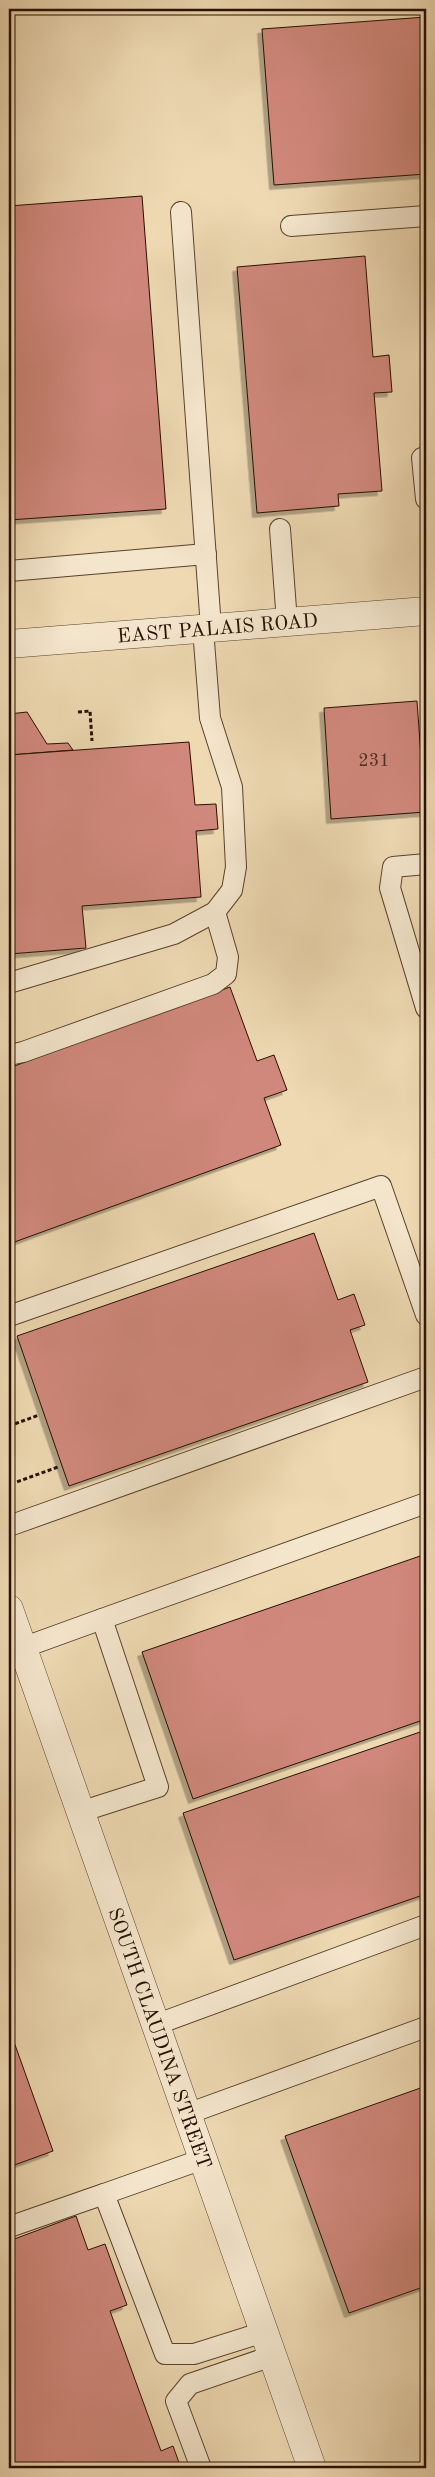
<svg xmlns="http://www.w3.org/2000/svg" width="435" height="2477" font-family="'Old Standard TT',serif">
<defs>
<filter id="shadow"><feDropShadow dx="-4.5" dy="4.5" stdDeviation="0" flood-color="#0004"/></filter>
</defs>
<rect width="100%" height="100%" fill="#eed9b2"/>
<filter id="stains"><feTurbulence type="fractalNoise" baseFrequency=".004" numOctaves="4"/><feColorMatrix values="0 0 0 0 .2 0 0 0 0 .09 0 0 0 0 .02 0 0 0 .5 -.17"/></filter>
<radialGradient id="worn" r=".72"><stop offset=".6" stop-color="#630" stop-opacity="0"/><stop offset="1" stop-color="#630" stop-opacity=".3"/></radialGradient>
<!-- building -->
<g fill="#d0887b" stroke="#261000" filter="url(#shadow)">
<polygon points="426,17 426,174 274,185 262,29"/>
<polygon points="142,196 166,509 9,520 9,206"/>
<polygon points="365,256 373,357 389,355 392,392 374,393 382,491 338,494 339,506 257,513 237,267"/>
<polygon points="417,701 425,812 331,819 324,708"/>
<polygon points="27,712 47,744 68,743 73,750 9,755 9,714"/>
<polygon points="189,742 195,805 216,804 218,829 196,831 201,897 82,906 86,948 9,954 9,755"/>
<polygon points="230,987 257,1061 274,1055 287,1090 264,1098 281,1145 9,1244 9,1068"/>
<polygon points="314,1233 338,1300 354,1294 365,1325 350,1330 368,1382 69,1486 17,1336"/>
<polygon points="426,1554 426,1719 193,1799 142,1652"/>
<polygon points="426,1730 426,1894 234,1960 183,1813"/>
<polygon points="9,2028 53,2151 9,2167"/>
<polygon points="426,2086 426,2286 349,2313 285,2136"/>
<polygon points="76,2216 88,2250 105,2244 127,2305 110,2311 161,2451 173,2446 181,2468 9,2468 9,2241"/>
</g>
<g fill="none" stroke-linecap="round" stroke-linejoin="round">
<!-- service casing -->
<g stroke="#58422c" stroke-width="22">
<g id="service">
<polyline points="181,212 211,628"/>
<polyline points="291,226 426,216"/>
<polyline points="426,457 422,458 426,499"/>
<polyline points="280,529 287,622"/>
<polyline points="9,571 206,554"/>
<polyline points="426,864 393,867 390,888 426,1008"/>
<polyline points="9,983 174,934 215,912 232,890 236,867 232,787 210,718 203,629"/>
<polyline points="9,1055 23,1052 213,984 226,974 228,957 215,912"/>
<polyline points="9,1316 381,1186 426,1315"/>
<polyline points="9,1526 426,1377"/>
<polyline points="102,1619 426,1503"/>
<polyline points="22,1648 102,1619 158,1787 80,1812"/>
<polyline points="155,2025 426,1925"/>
<polyline points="187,2114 426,2027"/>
<polyline points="203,2159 104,2194 165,2354 194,2354 264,2332"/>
<polyline points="9,2227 104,2194"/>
<polyline points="201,2468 176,2401 190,2384 272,2356"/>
</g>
</g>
<!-- minor casing -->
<g stroke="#58422c" stroke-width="29">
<g id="minor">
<path id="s1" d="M 9,644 L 426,611"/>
<path id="s2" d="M 9,1609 L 312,2468"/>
</g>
</g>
<!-- path -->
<g stroke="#261000" stroke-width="3" stroke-dasharray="4 2.5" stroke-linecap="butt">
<polyline points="78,712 90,711 92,741"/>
<polyline points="9,1426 39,1415"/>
<polyline points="11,1484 58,1467"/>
</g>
<!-- service -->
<use href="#service" stroke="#f4e6cd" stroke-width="20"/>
<!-- minor -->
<use href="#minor" stroke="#f4e6cd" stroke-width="28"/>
</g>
<g text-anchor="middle" stroke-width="4" stroke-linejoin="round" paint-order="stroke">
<!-- number labels -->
<g font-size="18" fill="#502e1f">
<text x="374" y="766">231</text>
</g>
<!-- street labels -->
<g font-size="20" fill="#261000" stroke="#f4e6cd">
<text dy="7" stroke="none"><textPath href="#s1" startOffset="209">EAST PALAIS ROAD</textPath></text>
<text dy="7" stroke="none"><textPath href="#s2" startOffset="455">SOUTH CLAUDINA STREET</textPath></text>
</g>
</g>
<!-- margin -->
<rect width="435" height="2477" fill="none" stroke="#eed9b2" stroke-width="30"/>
<rect x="10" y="10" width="415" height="2457" fill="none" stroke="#261000" stroke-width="2.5"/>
<rect x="15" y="15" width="405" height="2447" fill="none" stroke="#261000"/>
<rect width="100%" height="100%" filter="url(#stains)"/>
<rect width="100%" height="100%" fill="url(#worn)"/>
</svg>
